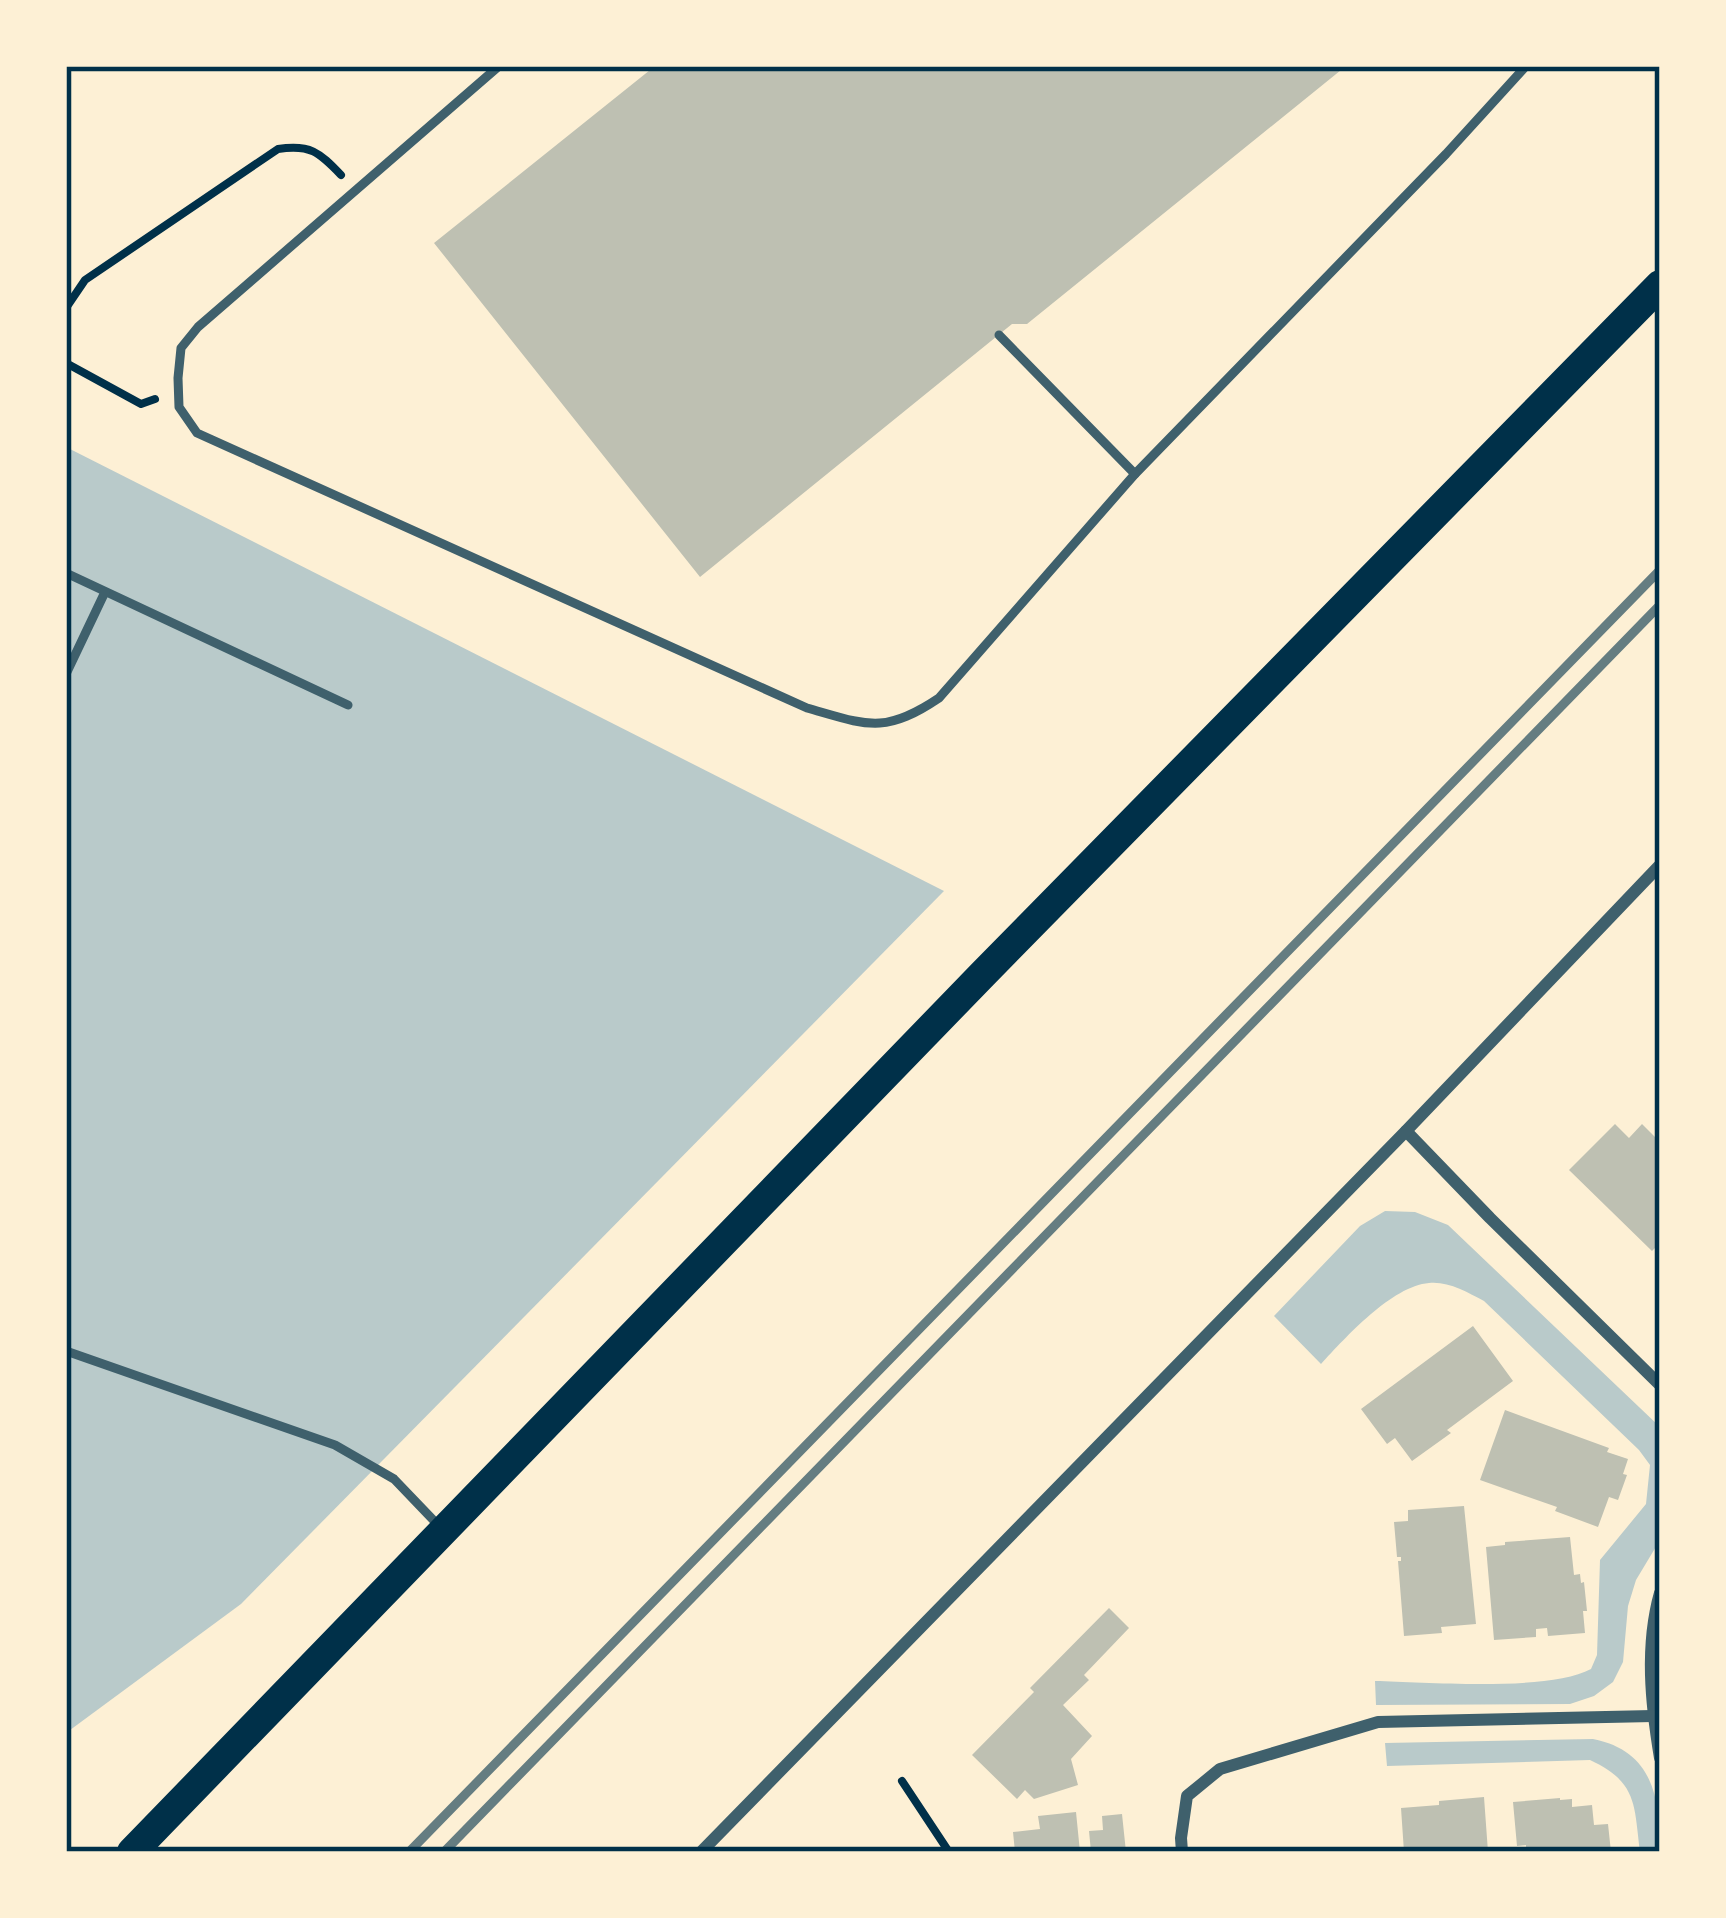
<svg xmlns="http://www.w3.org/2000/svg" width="1726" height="1918" font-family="Jost,sans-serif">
<rect width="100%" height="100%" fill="#fdf0d5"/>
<!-- green -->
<g fill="#b9caca">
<polygon points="66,447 944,891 241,1604 66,1733"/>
<path d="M 1385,1211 L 1415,1212 L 1448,1225 L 1660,1427 L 1660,1540 L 1636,1580 L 1628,1606 L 1623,1662 L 1613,1682 L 1594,1696 L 1570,1704 L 1376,1705 L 1375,1681 C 1427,1682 1548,1692 1591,1669 L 1597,1655 L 1600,1560 L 1646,1504 L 1650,1465 L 1639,1450 L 1484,1301 C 1467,1292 1448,1281 1429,1283 C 1392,1286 1346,1337 1321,1364 L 1274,1316 L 1360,1226 Z"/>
<path d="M 1593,1739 C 1653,1751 1660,1797 1660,1852 L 1640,1852 C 1634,1806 1638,1782 1590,1760 L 1387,1766 L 1385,1743 Z"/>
</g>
<!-- building -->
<g fill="#bec0b2">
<polygon points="655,66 1346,66 1027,324 1012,324 700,577 434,243"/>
<polygon points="1615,1124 1629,1138 1642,1124 1660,1142 1660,1243 1652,1251 1569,1170"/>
<polygon points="1473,1326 1513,1381 1447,1430 1451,1433 1412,1461 1395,1438 1387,1444 1361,1409"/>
<polygon points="1505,1410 1609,1448 1607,1452 1628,1459 1623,1474 1627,1475 1618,1500 1609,1497 1598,1527 1555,1511 1557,1507 1480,1480"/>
<polygon points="1464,1506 1476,1624 1441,1627 1442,1633 1404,1636 1398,1561 1401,1561 1401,1557 1397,1557 1394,1522 1408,1521 1408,1510"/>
<polygon points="1570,1537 1574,1575 1580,1574 1581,1583 1584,1582 1587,1611 1583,1611 1585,1633 1548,1636 1547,1628 1536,1629 1536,1637 1494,1640 1486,1547 1505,1545 1505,1542"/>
<polygon points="1109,1608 1129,1628 1084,1675 1089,1680 1063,1705 1092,1736 1071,1759 1078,1785 1034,1799 1025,1790 1017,1799 972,1755 1034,1692 1030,1688"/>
<polygon points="1484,1797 1488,1852 1404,1852 1401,1808 1439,1805 1439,1801"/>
<polygon points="1560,1798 1560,1800 1572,1799 1572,1807 1592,1805 1594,1825 1608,1824 1611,1852 1526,1852 1526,1845 1517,1846 1513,1802"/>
<polygon points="1076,1812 1080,1852 1015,1852 1013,1832 1040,1829 1038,1816"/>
<polygon points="1122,1814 1126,1852 1091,1852 1089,1831 1103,1830 1102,1816"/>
</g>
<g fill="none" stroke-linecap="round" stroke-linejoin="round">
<!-- path -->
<g stroke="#003049" stroke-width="8">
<path d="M 66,308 L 85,280 L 278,149 C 310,144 319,152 341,175"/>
<polyline points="66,363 141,404 155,399"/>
<polyline points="902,1781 949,1852"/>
</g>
<!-- service -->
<g stroke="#3f606c" stroke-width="9">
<path d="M 499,66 L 198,327 L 181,348 L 178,378 L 179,407 L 197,433 L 807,708 C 867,725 884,735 939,698 L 1135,474 L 1446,154 L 1526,66"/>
<polyline points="999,335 1135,474"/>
<polyline points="66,573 348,705"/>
<polyline points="66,674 105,592"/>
<polyline points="66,1351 335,1445 394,1479 441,1528"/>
</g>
<!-- minor -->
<g stroke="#3f606c" stroke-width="12">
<polyline points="1406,1131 1490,1218 1660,1385"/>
<path d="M 1660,1593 C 1645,1646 1651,1704 1660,1758"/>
<polyline points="701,1852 1406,1131 1660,865"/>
<polyline points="1182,1852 1181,1838 1187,1796 1220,1769 1378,1722 1653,1716"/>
</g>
<!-- primary -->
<polyline stroke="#003049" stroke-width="30" points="132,1852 983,974 1660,285"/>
<!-- rail -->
<g stroke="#657d81" stroke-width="9">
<polyline points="409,1852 1660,570"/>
<polyline points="444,1852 1660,605"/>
</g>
</g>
<!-- border -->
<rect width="1726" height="1918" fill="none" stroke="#fdf0d5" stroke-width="138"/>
<rect x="69" y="69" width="1588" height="1780" fill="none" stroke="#003049" stroke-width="4.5"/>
</svg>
